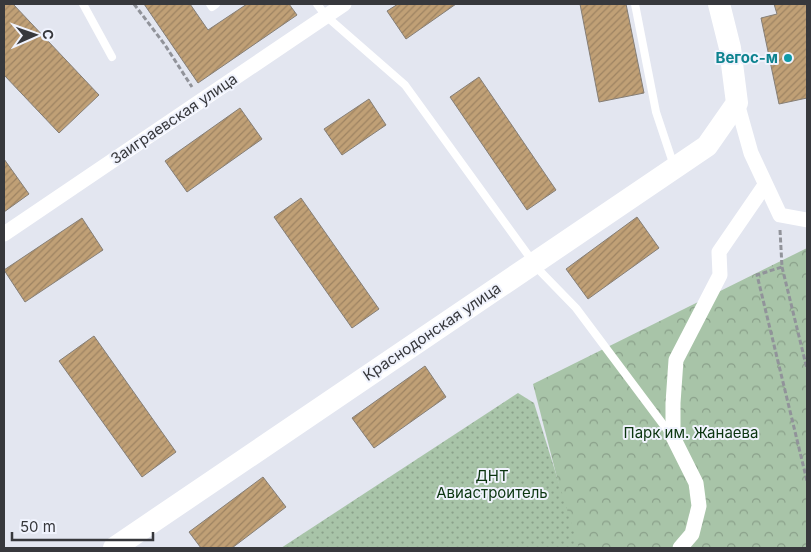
<svg xmlns="http://www.w3.org/2000/svg" width="811" height="552" font-family="Inter,sans-serif">
<defs>
<pattern id="park-crowns" width="20" height="18" patternUnits="userSpaceOnUse" patternTransform="scale(1.25)"><rect width="20" height="18" fill="#a8c4a8"/><path d="M2 6a3 3 0 1 1 6 0M12 15a3 3 0 1 1 6 0" fill="none" stroke="#8aa08a"/></pattern>
<pattern id="garden-dots" width="8" height="8" patternUnits="userSpaceOnUse" patternTransform="scale(1.25)"><rect width="8" height="8" fill="#a8c4a8"/><path d="M2 2h.1M6 6h.1" fill="none" stroke="#8aa08a" stroke-width="1.8" stroke-linecap="round"/></pattern>
<pattern id="building-hatch" width="6" height="6" patternUnits="userSpaceOnUse" patternTransform="scale(1.25)"><rect width="6" height="6" fill="#c0a076"/><path d="M-1 1l2-2M0 6l6-6M5 7l2-2" fill="none" stroke="#9d8362"/></pattern>
</defs>
<rect width="100%" height="100%" fill="#e3e6f0"/>
<!-- park -->
<polygon fill="url(#park-crowns)" points="807,248 807,548 575,548 533,384"/>
<!-- garden -->
<polygon fill="url(#garden-dots)" points="518,393 534,403 579,548 281,548"/>
<!-- building -->
<g fill="url(#building-hatch)" stroke="#857e76">
<polygon points="4,4 13,4 99,95 59,133 4,75"/>
<polygon points="144,4 190,4 208,30 247,4 289,4 297,15 198,83"/>
<polygon points="398,4 456,4 406,39 387,11"/>
<polygon points="580,4 626,4 644,93 599,102"/>
<polygon points="774,4 807,4 807,98 779,104 761,18 777,14"/>
<polygon points="479,77 556,190 527,210 450,97"/>
<polygon points="369,99 386,125 342,155 324,129"/>
<polygon points="240,108 262,139 187,192 165,161"/>
<polygon points="4,159 29,194 4,212"/>
<polygon points="301,198 379,309 352,328 274,217"/>
<polygon points="637,217 659,248 588,299 566,269"/>
<polygon points="82,218 103,250 25,302 4,270"/>
<polygon points="94,336 176,452 142,477 59,361"/>
<polygon points="425,366 446,397 374,448 352,418"/>
<polygon points="263,477 286,507 232,548 201,548 189,532"/>
</g>
<g fill="none" stroke-linecap="round" stroke-linejoin="round">
<!-- path -->
<g stroke="#91939a" stroke-width="3" stroke-dasharray="5 2.5" stroke-linecap="butt">
<polyline points="134,4 165,45 192,87"/>
<polyline points="780,230 782,267 757,275 807,481"/>
<polyline points="782,267 807,369"/>
</g>
<!-- lane -->
<g stroke="#fff" stroke-width="8">
<polyline points="83,4 112,57"/>
<polyline points="210,4 212,7 216,4"/>
<polyline points="317,4 326,16 405,85 539,270 576,308 671,435"/>
<polyline points="635,4 656,112 674,166"/>
</g>
<!-- street -->
<g stroke="#fff" stroke-width="15">
<polyline points="737,103 751,153 780,215 807,220"/>
<polyline points="4,234 344,4"/>
<polyline points="680,548 692,534 699,506 696,483 673,437 673,403 676,360 720,275 719,252 765,185"/>
</g>
<!-- secondary -->
<polyline stroke="#fff" stroke-width="22" points="114,548 707,146 737,103 730,48 719,4"/>
</g>
<!-- markers -->
<circle fill="#0f9aa8" stroke="#f0f3fd" stroke-width="2" cx="788" cy="58" r="5"/>
<g text-anchor="middle" stroke-width="4" stroke-linejoin="round" paint-order="stroke">
<!-- culture labels -->
<g font-size="15" font-weight="bold" fill="#0d838f" stroke="#f0f3fd" text-anchor="end">
<text x="778" y="63">Вегос-м</text>
</g>
<!-- street labels -->
<g font-size="15" fill="#37383c" stroke="#f0f3fd">
<text transform="translate(174 119) rotate(-34)" y="5">Заиграевская улица</text>
<text transform="translate(432 332) rotate(-34)" y="5">Краснодонская улица</text>
</g>
<!-- park labels -->
<g font-size="15" fill="#0b350f" stroke="#f0f3fd">
<text x="691" y="438">Парк им. Жанаева</text>
<text x="492" y="481">ДНТ<tspan x="492" dy="17">Авиастроитель</tspan></text>
</g>
</g>
<!-- border -->
<rect width="811" height="552" fill="none" stroke="#37383c" stroke-width="10"/>
<!-- north arrow -->
<g transform="translate(35 35) rotate(88)" stroke="#f0f3fd" stroke-width="4" paint-order="stroke">
<path d="M0-4L9 19L0 12L-9 19Z" fill="#37383c"/>
<text y="-8" font-size="14" font-weight="bold" text-anchor="middle" fill="#37383c">С</text>
</g>
<!-- scale -->
<path d="M12 532v8h141v-8" fill="none" stroke="#37383c" stroke-width="2.5"/>
<text x="20" y="532" font-size="15" fill="#37383c" stroke="#f0f3fd" stroke-width="4" paint-order="stroke">50 m</text>
</svg>
